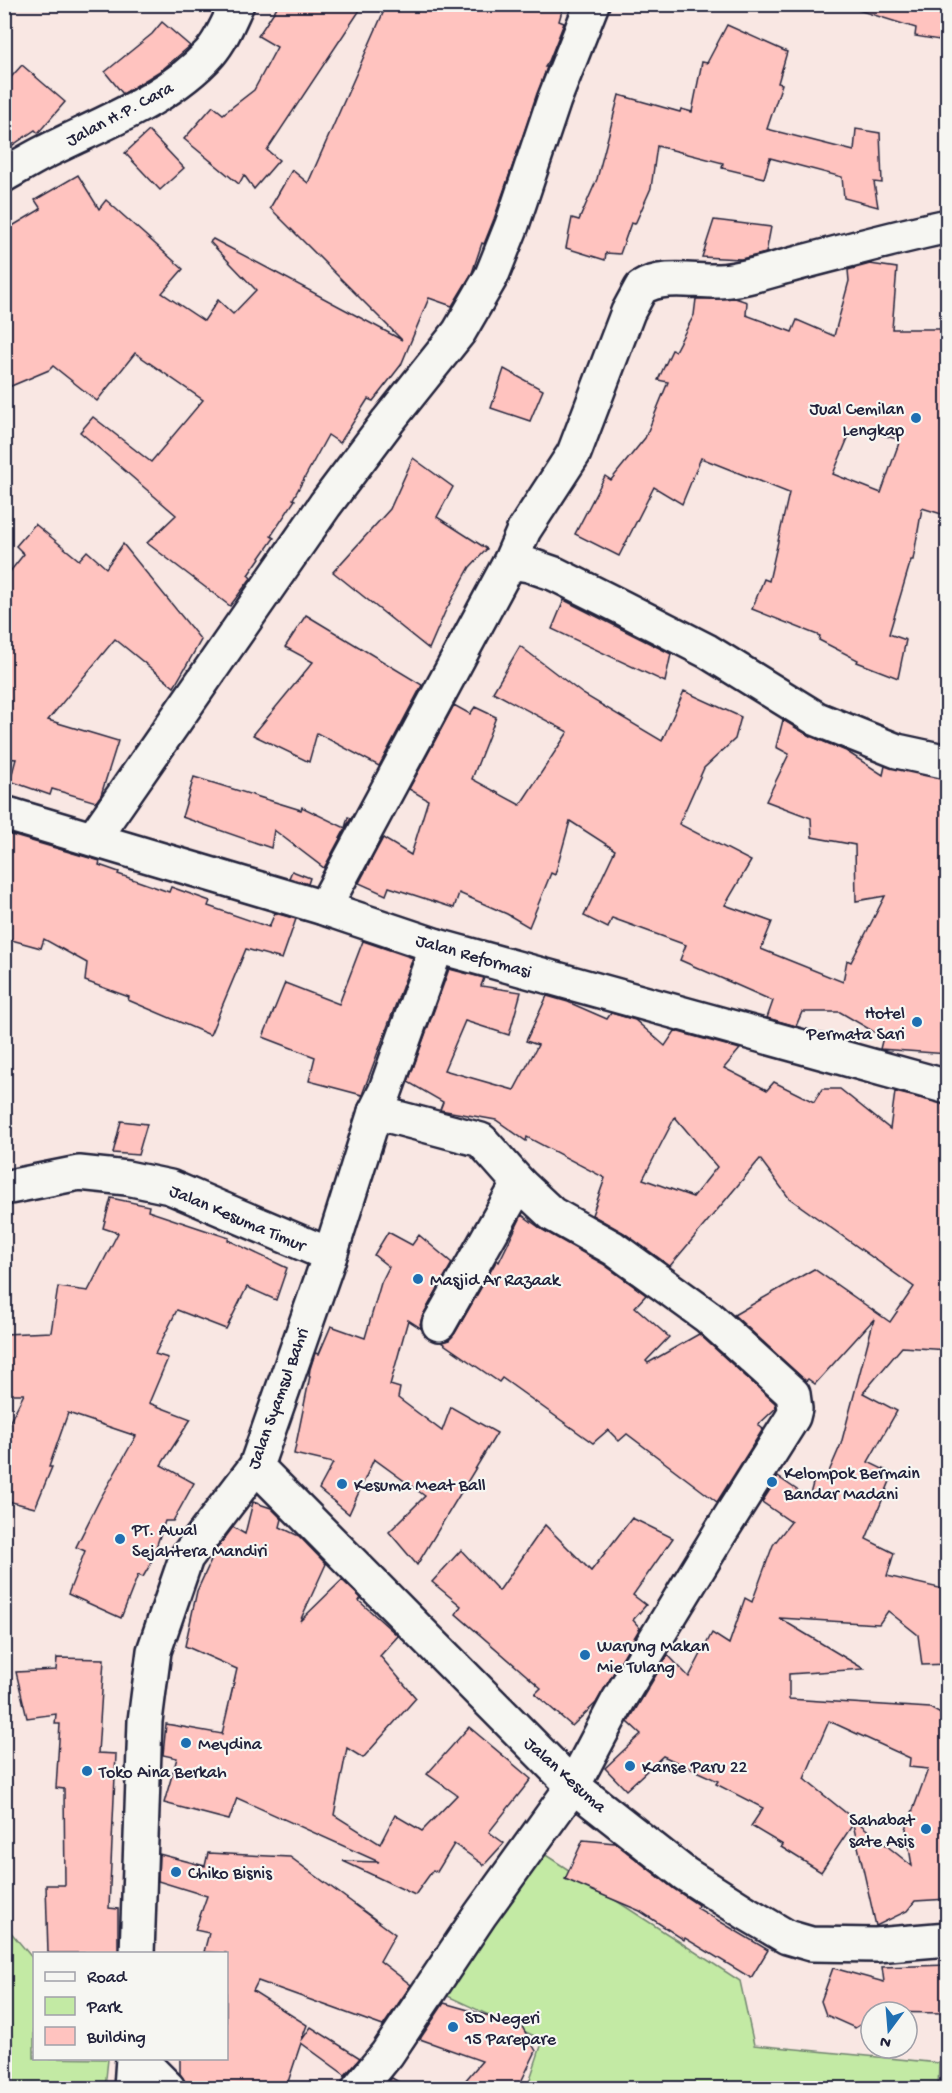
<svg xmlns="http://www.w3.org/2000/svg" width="952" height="2093" font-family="'Gochi Hand',sans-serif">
<rect width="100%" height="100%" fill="#f9e7e3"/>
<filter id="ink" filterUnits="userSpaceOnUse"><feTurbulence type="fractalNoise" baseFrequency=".0167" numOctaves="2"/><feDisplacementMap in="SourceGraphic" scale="12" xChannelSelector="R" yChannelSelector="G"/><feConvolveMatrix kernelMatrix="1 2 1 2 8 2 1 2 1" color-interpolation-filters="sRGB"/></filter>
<g filter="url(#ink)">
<!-- green -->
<g fill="#c3eaa4" stroke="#728670" stroke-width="1.5">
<polygon points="541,1852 740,1981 754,2045 939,2063 938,2088 527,2088 543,2040 441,1993"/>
<polygon points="4,1924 34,1960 34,2058 108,2059 105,2088 5,2088"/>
</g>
<!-- building -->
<g fill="#ffc3bf" stroke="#22223b" stroke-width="1.5" fill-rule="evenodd">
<polygon points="279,4 364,4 267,150 279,160 254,189 244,175 239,184 184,139 213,106 223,114 254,90 277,47 258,36"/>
<polygon points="387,4 564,4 559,21 564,23 549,61 545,67 547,67 494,219 484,244 482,243 472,273 452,306 429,298 401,365 373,401 368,399 340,443 328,435 293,499 295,500 271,536 274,538 248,575 251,578 230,606 147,543 176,515 80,432 93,417 151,462 203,400 135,353 97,401 53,366 49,370 4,389 4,231 41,209 35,200 78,175 99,209 106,200 183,269 162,293 204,321 218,300 233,314 256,290 210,242 213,239 402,340 270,208 292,170 308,183"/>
<polygon points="858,4 948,4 945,41 915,36 916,28 858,10"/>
<polygon points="162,22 190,46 163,69 123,94 105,72 152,34"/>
<polygon points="727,25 787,52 778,83 782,84 767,129 854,151 856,129 880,133 882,183 874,182 878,207 844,198 842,177 770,158 764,178 722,168 723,163 657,146 651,188 635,224 631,223 620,254 606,253 605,260 566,248 572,218 579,220 597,179 619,95 680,112 681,109 692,112 702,62 707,63"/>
<polygon points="22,65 65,102 38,133 35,130 4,151 4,85"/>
<polygon points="149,131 184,168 160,190 125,153"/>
<polygon points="714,220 771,227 766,253 741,259 702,257"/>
<path d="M 870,264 L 897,268 L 892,329 L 948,329 L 948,516 L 922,508 L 913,560 L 911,560 L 889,634 L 906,640 L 898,678 L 857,662 L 858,660 L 819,640 L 820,636 L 752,609 L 764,579 L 769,581 L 789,493 L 701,458 L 682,504 L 654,487 L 619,556 L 575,534 L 605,476 L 611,480 L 645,438 L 668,382 L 658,380 L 672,350 L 675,351 L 694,315 L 696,299 L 735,298 L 747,302 L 746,315 L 792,332 L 797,320 L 834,336 L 849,281 L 848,270 ZM 853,426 L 900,440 L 881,493 L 833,474 Z"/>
<polygon points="504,369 543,390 530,421 491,408"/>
<polygon points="413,458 453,487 437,517 487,549 470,567 445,612 429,649 333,572 390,509"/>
<polygon points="35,524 79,560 87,551 106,568 123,544 201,640 174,687 115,639 48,720 118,741 101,795 96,802 52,789 50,795 10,781 16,759 4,758 4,579 24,554 16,546"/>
<polygon points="564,600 671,654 665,682 552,629"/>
<polygon points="306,615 422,685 379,766 317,733 309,762 253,735 313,662 285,647"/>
<polygon points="520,646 583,694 662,741 684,691 741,717 735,739 704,768 679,824 751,861 725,905 772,922 761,949 843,982 847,960 851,962 885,896 856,901 855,845 812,837 811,818 766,801 789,754 776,747 783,720 810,736 846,751 883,775 885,766 948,780 943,814 948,814 948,1054 880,1049 883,1037 840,1012 802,1012 796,1026 767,1018 773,1001 680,960 686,945 612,918 608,928 584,916 615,850 570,821 555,875 551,873 529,927 507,914 459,893 454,908 389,887 386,895 359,883 383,838 411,855 428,800 409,789 454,705 470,714 475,707 496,717 472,779 520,805 568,732 493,692"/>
<polygon points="194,777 301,810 302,807 345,828 348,817 351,818 324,868 274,830 271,848 182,817"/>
<polygon points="4,833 100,861 99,865 119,872 118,874 169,892 171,887 210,901 208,906 269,927 275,913 296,919 282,959 246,949 210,1035 128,1000 129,997 85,981 87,963 44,939 41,948 4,938"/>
<polygon points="292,871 310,878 308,884 289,878"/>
<polygon points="363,941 413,958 362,1095 309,1081 315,1057 263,1037 285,983 339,1004"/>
<path d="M 449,969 L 484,978 L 481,986 L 521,992 L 509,1035 L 465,1021 L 444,1070 L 514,1090 L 538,1045 L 526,1041 L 547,996 L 568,1002 L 607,1019 L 611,1013 L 635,1020 L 665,1046 L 675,1031 L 740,1049 L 724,1068 L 767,1090 L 774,1082 L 814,1102 L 822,1089 L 840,1089 L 890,1129 L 895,1092 L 948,1105 L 948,1350 L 902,1347 L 863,1393 L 897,1411 L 868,1462 L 893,1474 L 866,1539 L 894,1553 L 887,1576 L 948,1590 L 948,1664 L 922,1665 L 918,1635 L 888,1611 L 879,1624 L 779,1618 L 864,1669 L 789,1674 L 789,1699 L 930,1708 L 948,1718 L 948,1899 L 915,1901 L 907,1911 L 876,1926 L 853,1824 L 821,1872 L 781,1847 L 783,1845 L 751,1826 L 763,1808 L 716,1784 L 718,1781 L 663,1756 L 626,1790 L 605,1768 L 641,1734 L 628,1722 L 668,1655 L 689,1677 L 712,1633 L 729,1644 L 745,1598 L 752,1602 L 773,1545 L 791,1522 L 762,1502 L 778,1477 L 809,1498 L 815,1476 L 825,1481 L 841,1444 L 874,1319 L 815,1384 L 808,1379 L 806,1381 L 734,1315 L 814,1269 L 890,1322 L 914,1287 L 789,1198 L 760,1159 L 670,1266 L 624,1233 L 592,1215 L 605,1178 L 527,1137 L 526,1141 L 496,1120 L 440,1110 L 443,1102 L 408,1082 ZM 675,1117 L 717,1167 L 693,1197 L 643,1179 ZM 829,1721 L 910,1758 L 909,1767 L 928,1769 L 906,1829 L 912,1866 L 804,1779 Z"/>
<polygon points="121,1121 147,1124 138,1155 113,1153"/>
<polygon points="111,1198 149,1206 148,1211 229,1238 228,1240 287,1268 276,1300 247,1287 226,1329 177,1310 155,1354 168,1358 149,1403 191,1419 161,1465 194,1483 173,1521 165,1521 150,1565 143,1577 138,1575 121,1618 68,1594 85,1551 76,1547 100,1499 136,1436 68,1413 49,1467 52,1467 35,1508 4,1500 4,1433 24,1394 4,1394 4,1334 51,1332 58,1287 88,1291 118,1233 103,1228"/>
<polygon points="522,1215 543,1230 603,1264 646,1295 635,1307 669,1337 646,1361 648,1363 699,1334 775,1403 776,1408 758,1425 763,1429 717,1502 627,1434 619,1441 608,1430 593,1443 502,1378 499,1382 441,1342 449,1340 455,1333 497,1260 499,1262"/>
<polygon points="388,1232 412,1245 419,1235 452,1263 423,1315 420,1324 422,1329 408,1320 390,1385 400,1388 398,1398 442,1431 451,1407 497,1433 417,1565 389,1532 425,1496 374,1459 349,1514 319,1489 333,1463 294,1454 310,1376 309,1376 310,1369 315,1353 319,1354 331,1326 365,1338 381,1283 389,1267 374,1255"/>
<polygon points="253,1502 271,1508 282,1519 280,1527 299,1536 326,1564 300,1621 342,1580 343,1581 361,1598 359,1601 398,1636 380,1656 416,1698 363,1758 347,1748 334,1815 380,1844 395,1815 422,1831 457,1795 427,1774 469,1727 531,1779 489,1832 504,1843 484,1865 454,1844 437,1872 433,1870 415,1895 343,1861 379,1862 237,1798 229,1820 164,1803 177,1758 163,1755 166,1724 222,1734 237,1669 185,1646 197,1591 216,1550 233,1527 245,1534"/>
<polygon points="632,1518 673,1538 633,1595 646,1605 633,1620 640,1628 596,1703 572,1726 535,1694 541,1688 456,1614 461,1606 432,1582 461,1550 499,1591 545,1525 591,1571"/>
<polygon points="57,1658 104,1659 98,1753 116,1754 109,1908 118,1909 118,1953 48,1953 46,1885 65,1885 64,1789 56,1788 60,1724 55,1724 56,1714 27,1718 16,1672 56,1670"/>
<polygon points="583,1840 615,1843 674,1889 698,1905 697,1908 768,1950 751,1978 685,1938 684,1940 640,1911 565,1879"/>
<polygon points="208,1853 290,1857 395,1934 380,1961 411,1985 383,2026 258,1981 253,1991 307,2025 301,2041 311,2027 360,2058 345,2075 301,2043 286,2088 186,2087 186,2083 180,2074 180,2058 226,2058 226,1953 204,1952 209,1933 195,1930 207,1896 158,1881 159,1854 205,1866"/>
<polygon points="948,1965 948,2013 871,2012 871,2018 855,2028 826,2015 821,2001 833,1968 884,1982 882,1967"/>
<polygon points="444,2003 521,2025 536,2051 518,2088 459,2088 482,2061 420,2039"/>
<polygon points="392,2078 409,2088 383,2088"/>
</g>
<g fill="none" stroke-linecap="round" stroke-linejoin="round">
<!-- minor casing -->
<g stroke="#22223b" stroke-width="38">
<g id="minor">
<path d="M 4,175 C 18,167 31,159 45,152 C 100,124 168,100 210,53 C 222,39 229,21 237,4"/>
<polyline points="510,562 529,565 555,574 623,608 707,651 817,719 897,751 948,762"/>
<polyline points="4,813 324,908 437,946 948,1087"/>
<polyline points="93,839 325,505 388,421 459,332 492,275 512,225 554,100 592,4"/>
<path d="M 324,908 L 510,562 L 524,530 L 574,453 L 628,312 L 641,288 C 663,274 695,282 719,281 C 744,280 771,270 795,264 C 846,251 896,237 948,226"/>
<polyline points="4,1188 79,1173 127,1178 170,1187 330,1255"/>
<polyline points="439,1324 519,1183"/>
<polyline points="256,1466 573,1786 685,1874 748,1914 787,1937 811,1944 876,1945 948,1939"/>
<polyline points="137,1954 145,1721 154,1651 186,1558 256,1466 330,1255 375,1112 385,1092 437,946"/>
<polyline points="138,2058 168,2088"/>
<polyline points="131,2088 133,2058"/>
<polyline points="359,2088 387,2054 480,1915 573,1786 618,1701 720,1533 793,1417 795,1409 793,1394 708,1317 613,1248 552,1214 519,1183 481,1140 375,1112"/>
</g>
</g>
<!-- minor -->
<use href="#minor" stroke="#f6f6f2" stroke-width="33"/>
</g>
</g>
<!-- markers -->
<g fill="#1f6fb2" stroke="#f6f6f2" stroke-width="2">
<circle cx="916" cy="418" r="6"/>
<circle cx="917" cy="1022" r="6"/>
<circle cx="418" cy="1279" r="6"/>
<circle cx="772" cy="1482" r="6"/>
<circle cx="342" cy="1484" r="6"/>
<circle cx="120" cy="1539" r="6"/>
<circle cx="585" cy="1655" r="6"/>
<circle cx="186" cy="1743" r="6"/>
<circle cx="630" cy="1766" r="6"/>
<circle cx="87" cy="1771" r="6"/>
<circle cx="926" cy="1829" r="6"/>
<circle cx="176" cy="1872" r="6"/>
<circle cx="453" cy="2027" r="6"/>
</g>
<g text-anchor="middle" stroke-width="4.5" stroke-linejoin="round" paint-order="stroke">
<!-- street labels -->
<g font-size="18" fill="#22223b" stroke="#f6f6f2">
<text transform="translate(119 113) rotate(-28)" y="6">Jalan H.P. Cara</text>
<text transform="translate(474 955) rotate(16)" y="6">Jalan Reformasi</text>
<text transform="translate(238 1217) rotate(23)" y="6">Jalan Kesuma Timur</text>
<text transform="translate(277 1398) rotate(-70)" y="6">Jalan Syamsul Bahri</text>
<text transform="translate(566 1774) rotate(42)" y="6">Jalan Kesuma</text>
</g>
<!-- poi labels -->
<g font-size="18" fill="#22223b" stroke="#f6f6f2" text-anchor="start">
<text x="904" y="414" text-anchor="end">Jual Cemilan<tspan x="904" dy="21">Lengkap</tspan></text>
<text x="905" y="1018" text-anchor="end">Hotel<tspan x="905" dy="21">Permata Sari</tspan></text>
<text x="430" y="1285">Masjid Ar Razaak</text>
<text x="784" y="1478">Kelompok Bermain<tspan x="784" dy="21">Bandar Madani</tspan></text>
<text x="354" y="1490">Kesuma Meat Ball</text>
<text x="132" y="1535">PT. Awal<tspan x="132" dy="21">Sejahtera Mandiri</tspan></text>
<text x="597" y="1651">Warung Makan<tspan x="597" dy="21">Mie Tulang</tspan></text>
<text x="198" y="1749">Meydina</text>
<text x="642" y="1772">Kanse Paru 22</text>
<text x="99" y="1777">Toko Aina Berkah</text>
<text x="914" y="1825" text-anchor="end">Sahabat<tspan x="914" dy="21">sate Asis</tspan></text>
<text x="188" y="1878">Chiko Bisnis</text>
<text x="465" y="2023">SD Negeri<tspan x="465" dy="21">15 Parepare</tspan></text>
</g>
</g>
<!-- margin -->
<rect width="952" height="2093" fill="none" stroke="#f6f6f2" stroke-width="24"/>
<rect x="12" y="12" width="928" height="2069" fill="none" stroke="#22223b" stroke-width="2" filter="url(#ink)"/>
<!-- legend -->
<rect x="33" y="1952" width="195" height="108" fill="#f6f6f2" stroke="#a1a1a9" stroke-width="1.5"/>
<rect x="45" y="1972" width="30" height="9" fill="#f6f6f2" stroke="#a1a1a9" stroke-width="1.5"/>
<text x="87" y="1982" font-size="18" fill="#22223b">Road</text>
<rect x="45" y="1997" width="30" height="18" fill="#c3eaa4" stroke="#a1a1a9" stroke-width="1.5"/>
<text x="87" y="2012" font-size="18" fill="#22223b">Park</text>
<rect x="45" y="2027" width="30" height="18" fill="#ffc3bf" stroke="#a1a1a9" stroke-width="1.5"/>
<text x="87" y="2042" font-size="18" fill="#22223b">Building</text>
<!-- north arrow -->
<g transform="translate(889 2030) rotate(196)"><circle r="28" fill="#f6f6f2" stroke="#a1a1a9" stroke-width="1.5"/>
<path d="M0-4.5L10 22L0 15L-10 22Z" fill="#1f6fb2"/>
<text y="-9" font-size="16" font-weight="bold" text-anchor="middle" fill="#22223b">N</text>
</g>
</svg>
